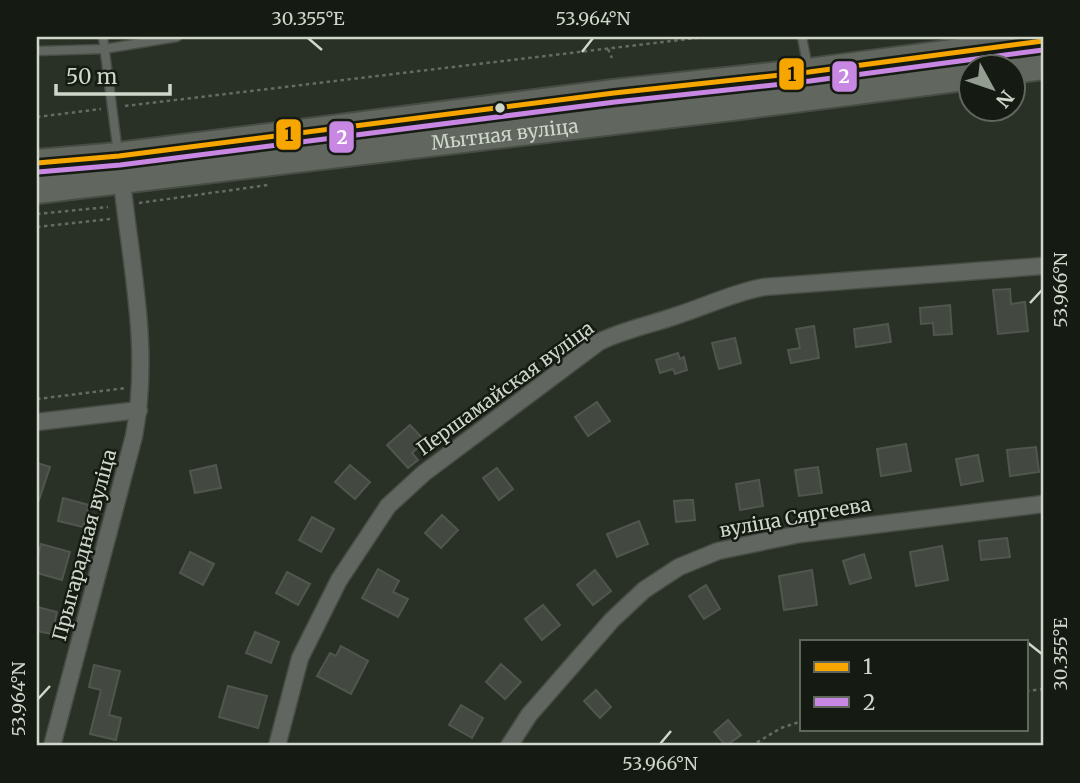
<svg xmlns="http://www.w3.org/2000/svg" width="1080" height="783" font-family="Merriweather,serif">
<rect width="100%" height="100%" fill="#293026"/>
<!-- building -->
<g fill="#434941" stroke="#50564d" stroke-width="2">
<polygon points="1010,289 1011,304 1025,302 1028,331 998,334 993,290"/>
<polygon points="950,305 952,334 934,335 933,323 921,324 920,308"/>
<polygon points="888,324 891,342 856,347 854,329"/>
<polygon points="814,326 819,358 791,363 788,350 800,348 796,329"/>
<polygon points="735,338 741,363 719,369 712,343"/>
<polygon points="678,353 680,359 684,357 687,370 675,374 673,369 660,373 656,360"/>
<polygon points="597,402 610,421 588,436 575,417"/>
<polygon points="410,425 425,441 412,453 418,460 408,468 387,445"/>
<polygon points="906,444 911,471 881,476 877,449"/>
<polygon points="1036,447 1039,472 1010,476 1007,450"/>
<polygon points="978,455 983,481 961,485 956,459"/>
<polygon points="37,463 50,467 39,500 37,499"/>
<polygon points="216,465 221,488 195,493 190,471"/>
<polygon points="350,465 370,482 355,499 335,482"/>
<polygon points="818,467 822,493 799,496 795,470"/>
<polygon points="497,468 513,489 499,500 483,478"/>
<polygon points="759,480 763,506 740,510 736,484"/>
<polygon points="63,498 89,505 83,527 58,521"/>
<polygon points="687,500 693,500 695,520 676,522 674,501"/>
<polygon points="442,515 458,530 441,548 425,533"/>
<polygon points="312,517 334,529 321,552 299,540"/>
<polygon points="639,521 648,544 617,557 607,534"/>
<polygon points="1007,538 1010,557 981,560 979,541"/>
<polygon points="41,544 70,552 62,580 37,573 37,560"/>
<polygon points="942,546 948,580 916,586 910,552"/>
<polygon points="190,552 214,564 203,585 180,573"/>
<polygon points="864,554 871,578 850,584 843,561"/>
<polygon points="378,569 399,581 393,592 408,599 398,617 362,598"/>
<polygon points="595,570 611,591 593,605 577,585"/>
<polygon points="812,570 817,605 784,610 779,576"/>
<polygon points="287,572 310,584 298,605 276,593"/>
<polygon points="706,585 720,609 704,619 689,596"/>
<polygon points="543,605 560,625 542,640 525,619"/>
<polygon points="37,607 57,612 52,634 37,631"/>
<polygon points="255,632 279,642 271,663 246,653"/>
<polygon points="341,646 368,661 351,694 317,676 330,653 336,656"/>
<polygon points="501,664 521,682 505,699 486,682"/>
<polygon points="94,665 120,671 109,715 121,718 116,740 90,734 101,690 89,687"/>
<polygon points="228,686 267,696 258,728 219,717"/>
<polygon points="596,690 611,707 600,718 584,701"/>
<polygon points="461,705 483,718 472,738 449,725"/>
<polygon points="728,720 741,735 726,746 714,732"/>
</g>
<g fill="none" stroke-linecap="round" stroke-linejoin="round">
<!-- service casing -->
<g stroke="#484d44" stroke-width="11">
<g id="service">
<polyline points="103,37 118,153"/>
<polyline points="802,37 808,68"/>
<polyline points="37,51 104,49 177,37"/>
</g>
</g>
<!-- minor casing -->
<g stroke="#484d44" stroke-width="19">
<g id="minor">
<polyline points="37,422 139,410"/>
<path d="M 52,746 L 134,436 C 151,348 130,261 121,173"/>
<path d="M 277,746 L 300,658 L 339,580 L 388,506 L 424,473 L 599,342 C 625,329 654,324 681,314 C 709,305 735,292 764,287 L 1043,266"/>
<polyline points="509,746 529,715 612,620 644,590 679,567 718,551 800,534 1043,504"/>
</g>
</g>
<!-- primary casing -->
<g stroke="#484d44" stroke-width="30">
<g id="primary">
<polyline points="1014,70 1043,66"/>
<polyline points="37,163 119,156 614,93 809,72 1043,41"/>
<path id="s1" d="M 37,190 L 748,105 L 972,76"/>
</g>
</g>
<!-- path -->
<g stroke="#666a64" stroke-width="2.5" stroke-dasharray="3.5 3.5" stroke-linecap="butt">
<polyline points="608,49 612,58"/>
<polyline points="125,106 705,37"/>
<polyline points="37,117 101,109"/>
<polyline points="139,203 268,185"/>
<polyline points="37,214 108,207"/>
<polyline points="37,227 110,219"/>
<polyline points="37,399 126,388"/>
<polyline points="1026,691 1043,689"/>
<polyline points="751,746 781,728 802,721"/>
</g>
<!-- service -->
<use href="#service" stroke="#626661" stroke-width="8"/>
<!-- minor -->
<use href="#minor" stroke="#626661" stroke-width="16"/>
<!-- primary -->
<use href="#primary" stroke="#61665f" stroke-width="26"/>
<!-- bus-1 casing -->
<g stroke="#151b12" stroke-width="10">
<polyline id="bus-1" points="37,163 119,156 614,93 809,72 1043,41"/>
</g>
<!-- bus-2 casing -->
<g stroke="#151b12" stroke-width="10">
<polyline id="bus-2" points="38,172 120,165 615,102 810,81 1043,50"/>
</g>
<!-- bus-1 -->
<use href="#bus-1" stroke="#f7a600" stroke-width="5"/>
<!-- bus-2 -->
<use href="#bus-2" stroke="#c787e3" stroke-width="5"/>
</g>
<!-- ticks -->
<path fill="none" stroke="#ced7ca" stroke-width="2.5" d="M 308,38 L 322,50M 582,52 L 593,38M 1030,303 L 1042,290M 1028,643 L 1042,654M 38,699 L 50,686M 660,744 L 671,731"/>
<!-- markers -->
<circle fill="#ced7ca" stroke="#151b12" stroke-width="2.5" cx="500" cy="108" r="6"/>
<g text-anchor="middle" stroke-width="5" stroke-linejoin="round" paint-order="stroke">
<!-- street labels -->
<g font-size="19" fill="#ced7ca" stroke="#151b12">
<text dy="7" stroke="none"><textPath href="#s1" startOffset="471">Мытная вуліца</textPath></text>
<text transform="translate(505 388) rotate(-36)" y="7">Першамайская вуліца</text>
<text transform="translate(795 517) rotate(-10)" y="7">вуліца Сяргеева</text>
<text transform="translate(84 545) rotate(-75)" y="7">Прыгарадная вуліца</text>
</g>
</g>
<g stroke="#151b12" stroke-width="2.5">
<rect x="778" y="57" width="27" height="34" rx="7" fill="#f7a600"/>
<rect x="831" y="60" width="27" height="33" rx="7" fill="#c787e3"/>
<rect x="275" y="118" width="27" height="33" rx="7" fill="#f7a600"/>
<rect x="328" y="120" width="27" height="34" rx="7" fill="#c787e3"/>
</g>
<g font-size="19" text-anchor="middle" font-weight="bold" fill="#fff">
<text x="844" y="83">2</text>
<text x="342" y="144">2</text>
</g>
<g font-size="19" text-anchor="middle" font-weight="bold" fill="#111">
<text x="792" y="81">1</text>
<text x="289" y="141">1</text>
</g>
<!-- border -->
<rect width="1080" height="783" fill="none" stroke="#151b12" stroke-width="77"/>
<!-- legend -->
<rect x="800" y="640" width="228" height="91" fill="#151b12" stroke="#5f665c" stroke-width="2"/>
<rect x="814" y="662" width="35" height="10" fill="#f7a600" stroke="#5f665c" stroke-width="2"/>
<text x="863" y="674" font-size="21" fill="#ced7ca">1</text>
<rect x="814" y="697" width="35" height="10" fill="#c787e3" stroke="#5f665c" stroke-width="2"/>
<text x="863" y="710" font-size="21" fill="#ced7ca">2</text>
<!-- north arrow -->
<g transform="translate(992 88) rotate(130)"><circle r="33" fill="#151b12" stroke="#5f665c" stroke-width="2"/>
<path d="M0-5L12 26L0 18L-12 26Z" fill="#949d91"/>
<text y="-10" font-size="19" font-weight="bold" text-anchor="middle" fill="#ced7ca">N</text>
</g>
<!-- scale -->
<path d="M56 84v10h114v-10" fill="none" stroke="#ced7ca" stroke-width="3.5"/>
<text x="66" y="84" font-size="21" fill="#ced7ca" stroke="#151b12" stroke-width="5" paint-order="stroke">50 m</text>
<rect x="38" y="38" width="1004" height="706" fill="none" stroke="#ced7ca" stroke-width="2.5"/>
<g font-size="18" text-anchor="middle" fill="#ced7ca">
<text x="308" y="25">30.355°E</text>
<text x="593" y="25">53.964°N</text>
<text transform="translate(1061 290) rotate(-90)" y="6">53.966°N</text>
<text transform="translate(1061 654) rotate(-90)" y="6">30.355°E</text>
<text transform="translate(19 699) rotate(-90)" y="6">53.964°N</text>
<text x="660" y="770">53.966°N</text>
</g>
</svg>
